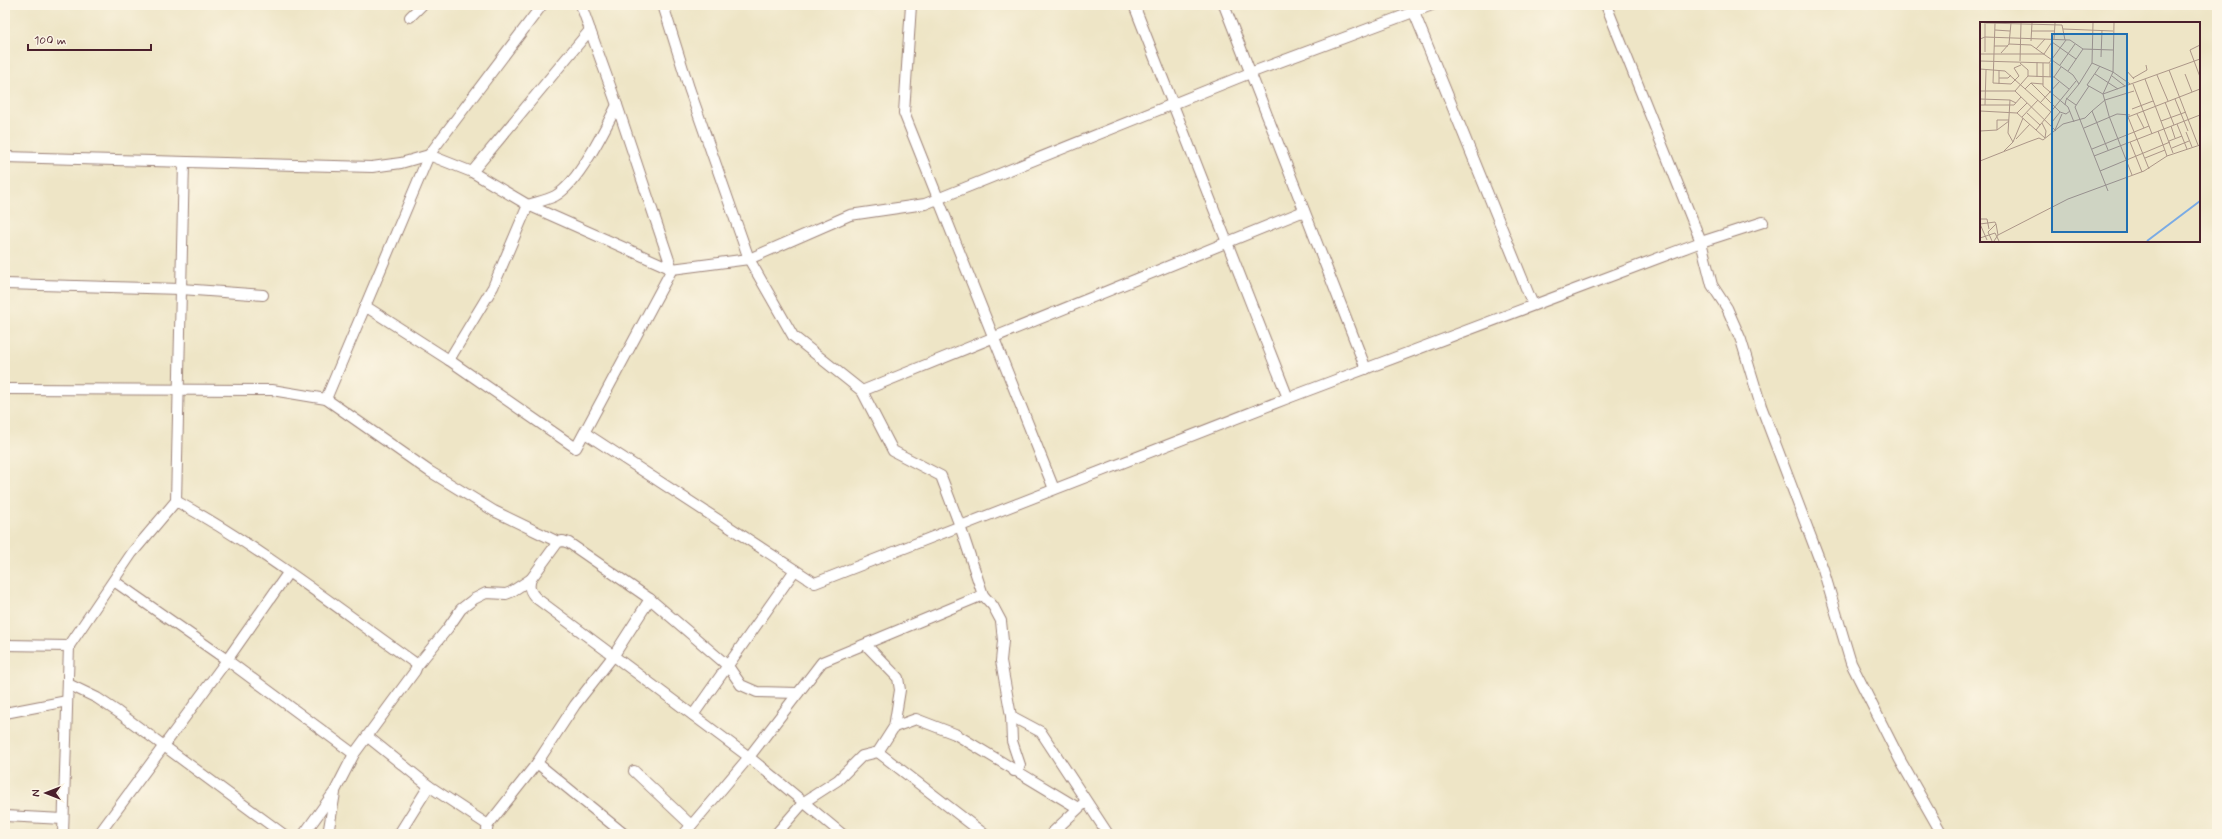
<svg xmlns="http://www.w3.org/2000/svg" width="2222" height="839" font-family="Mynerve,sans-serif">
<rect width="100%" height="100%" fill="#fcf5e5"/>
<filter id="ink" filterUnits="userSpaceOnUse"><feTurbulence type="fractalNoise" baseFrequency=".025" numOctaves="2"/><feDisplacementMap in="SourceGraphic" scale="8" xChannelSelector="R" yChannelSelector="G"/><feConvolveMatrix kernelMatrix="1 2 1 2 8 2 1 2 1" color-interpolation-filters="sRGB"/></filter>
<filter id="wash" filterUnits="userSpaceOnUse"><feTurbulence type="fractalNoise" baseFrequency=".012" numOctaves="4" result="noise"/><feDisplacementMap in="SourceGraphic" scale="16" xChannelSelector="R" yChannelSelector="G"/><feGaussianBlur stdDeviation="0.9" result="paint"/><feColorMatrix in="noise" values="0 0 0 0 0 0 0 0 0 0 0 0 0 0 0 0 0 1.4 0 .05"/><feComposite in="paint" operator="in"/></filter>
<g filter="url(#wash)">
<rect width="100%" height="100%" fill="#eee5c6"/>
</g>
<g filter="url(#ink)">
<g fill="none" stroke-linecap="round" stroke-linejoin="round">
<!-- street casing -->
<g stroke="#9c8278" stroke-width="12">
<g id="street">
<polyline points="581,5 617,105 672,269 749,259 850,215 925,204 1250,73 1432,5"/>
<polyline points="663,5 689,88 749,259 793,336 862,391 1304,211"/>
<polyline points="911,5 904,113 1054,489"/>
<polyline points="1134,5 1288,398"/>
<polyline points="1224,5 1366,369"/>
<polyline points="1411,5 1533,305"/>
<polyline points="1606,5 1701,242 1712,285 1727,308 1741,340 1761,406 1823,569 1851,663 1900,760 1942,834"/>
<polyline points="410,17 422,5"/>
<polyline points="5,157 372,167 401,163 429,155 472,172 528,205 672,269 576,448 449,360 365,306"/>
<polyline points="472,172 590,30"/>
<polyline points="5,284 181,289 263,295"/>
<path d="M 449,360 L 493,287 L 528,205 C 537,202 547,200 555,196 C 578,184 605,129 617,105"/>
<polyline points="5,389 272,390 326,399 429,471 494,511 558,542"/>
<polyline points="862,391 893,451 941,476 960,526 983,595 993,606 1001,621 1003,641 1001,661 1011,716 1041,732 1108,834"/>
<polyline points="326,399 429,155 542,5"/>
<polyline points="585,433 815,583 1288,398 1701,242 1763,222"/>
<polyline points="176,501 184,163"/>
<polyline points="114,581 227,660 354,754"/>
<polyline points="5,645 69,646"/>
<polyline points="68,684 97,698 118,712 283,834"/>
<path d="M 798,693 L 757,692 L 741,685 L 728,666 L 650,599 L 569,543 L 563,541 L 558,542 L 531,579 C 528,587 530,592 536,598 L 749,757 L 842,834"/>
<polyline points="5,713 67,701"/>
<polyline points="693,715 795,570"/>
<polyline points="1011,716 1012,741 1020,765 1018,770 1014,771"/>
<polyline points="894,727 916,719 955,734 1078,808"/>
<polyline points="368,737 429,786 488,825"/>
<polyline points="878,752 984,834"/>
<polyline points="537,763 624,834"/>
<polyline points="634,771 691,825"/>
<polyline points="5,816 63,819"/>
<path d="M 63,834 L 69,646 L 132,553 L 176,501 C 260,547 336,607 415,663 L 417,666"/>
<polyline points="99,834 227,660 288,573"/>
<polyline points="304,834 335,791 354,754 415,671 417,666 448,628 461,609 474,599 486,593 506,594 511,592 531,579"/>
<polyline points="328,834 335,793"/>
<polyline points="399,834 429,786"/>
<polyline points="486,834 488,825 537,763 575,705 614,655 650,599"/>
<polyline points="684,834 749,757 822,662 983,595"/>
<polyline points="776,834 804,802 838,780 862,756 878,752 894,727 900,690 898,678 866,645"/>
<polyline points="1051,834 1083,804"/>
</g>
</g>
<!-- street -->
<use href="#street" stroke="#fff" stroke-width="10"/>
</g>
</g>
<!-- overview -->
<g transform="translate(1980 22)">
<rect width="220" height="220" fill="#eee5c6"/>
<path fill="none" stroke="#7aabe5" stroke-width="2" d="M 167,219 L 220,179"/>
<path fill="none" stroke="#ac9688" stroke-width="1" d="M 6,1 L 82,3 L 85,18M 15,1 L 13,61 L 31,62 L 39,54 L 34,46 L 41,43M 83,7 L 133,9M 15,8 L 30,9M 51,9 L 75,9M 0,17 L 5,15 L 90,18 L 103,27 L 88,49M 74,17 L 75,1M 51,19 L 52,1M 72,20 L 96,37M 29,22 L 51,23 L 93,53 L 99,62 L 86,78 L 85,83M 220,23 L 210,28 L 220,55M 14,24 L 28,24M 56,27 L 65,17M 103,27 L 133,28M 5,30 L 5,1M 21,31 L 29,22 L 31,1M 0,32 L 64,32 L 72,20M 121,35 L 122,8M 0,39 L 69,41 L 86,18M 40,39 L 41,1M 57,40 L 57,55M 63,41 L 63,64 L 88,85 L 94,100M 70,41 L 70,55M 112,41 L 133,50 L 150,62M 80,43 L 95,22M 120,44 L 107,63 L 123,72 L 133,50 L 134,1M 0,47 L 25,49 L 71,90M 146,48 L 154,57M 189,48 L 218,123M 115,52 L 138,67M 205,52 L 212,70M 177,53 L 188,79M 48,54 L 74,55 L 89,67M 132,54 L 145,64M 74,55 L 81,45M 19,56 L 28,56 L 31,53M 153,56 L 167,48 L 166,43M 165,57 L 193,131M 51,61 L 80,90 L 86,92 L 90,89M 19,62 L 19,48M 99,62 L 112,41 L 113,1M 153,62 L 172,112M 109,64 L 95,85 L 128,169M 45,67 L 51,61 L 63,62M 0,69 L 35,69 L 48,54 L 48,48 L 40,41M 35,69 L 76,109M 86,76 L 96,83M 0,77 L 30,78 L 36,81M 195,77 L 208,109M 185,80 L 194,103M 60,81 L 79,60M 0,83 L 34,83 L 41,75M 5,83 L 6,48M 152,87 L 173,79M 0,89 L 37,91 L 65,116M 37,91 L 47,81M 47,91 L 60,103M 157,92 L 164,106M 42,95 L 58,78M 181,99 L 206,90M 72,100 L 80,90M 62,101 L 66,109 L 65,116M 197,102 L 207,127M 191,104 L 195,116M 104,106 L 137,92 L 150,93M 17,108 L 17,98 L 29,98M 56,108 L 96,59M 75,108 L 82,92M 0,109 L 17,108 L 29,99M 178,109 L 187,134M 206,110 L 212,125M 36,117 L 50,102M 189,119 L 202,114M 33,120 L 43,96M 150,120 L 162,150M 192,126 L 209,119M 112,127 L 169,104M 128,128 L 112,89 L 125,78 L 154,69M 24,129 L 33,120 L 28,111 L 30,78M 114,134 L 220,93M 165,136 L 185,128M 0,139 L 48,120 L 59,116 L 63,118 L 83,102 L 105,96 L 112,89M 169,147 L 148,95 L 220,67M 120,149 L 190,120M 152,153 L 129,94 L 123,72 L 220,37M 0,197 L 7,197 L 9,207M 18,213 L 88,177 L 164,149 L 187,134 L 220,123M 0,216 L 15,211 L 19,219M 7,218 L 0,202 L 15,200 L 16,202M 12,219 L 8,210 L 16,202 L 18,213 L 14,219"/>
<path fill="#1f6fb2" fill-opacity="0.15" stroke="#1f6fb2" stroke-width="2" d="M 72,12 L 147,12 L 147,210 L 72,210 Z"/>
<rect width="220" height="220" fill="none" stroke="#4a1f2b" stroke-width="2"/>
</g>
<!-- margin -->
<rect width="2222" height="839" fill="none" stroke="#fcf5e5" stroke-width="20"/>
<!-- north arrow -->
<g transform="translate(46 793) rotate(270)" stroke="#fcf5e5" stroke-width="3" paint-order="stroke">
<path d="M0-3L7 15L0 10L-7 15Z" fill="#4a1f2b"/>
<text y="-6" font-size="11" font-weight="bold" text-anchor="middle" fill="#4a1f2b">N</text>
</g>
<!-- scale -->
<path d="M28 44v6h123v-6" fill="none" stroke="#4a1f2b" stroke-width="2"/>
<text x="34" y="44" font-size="12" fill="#4a1f2b" stroke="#fcf5e5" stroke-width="3" paint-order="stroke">100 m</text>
</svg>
